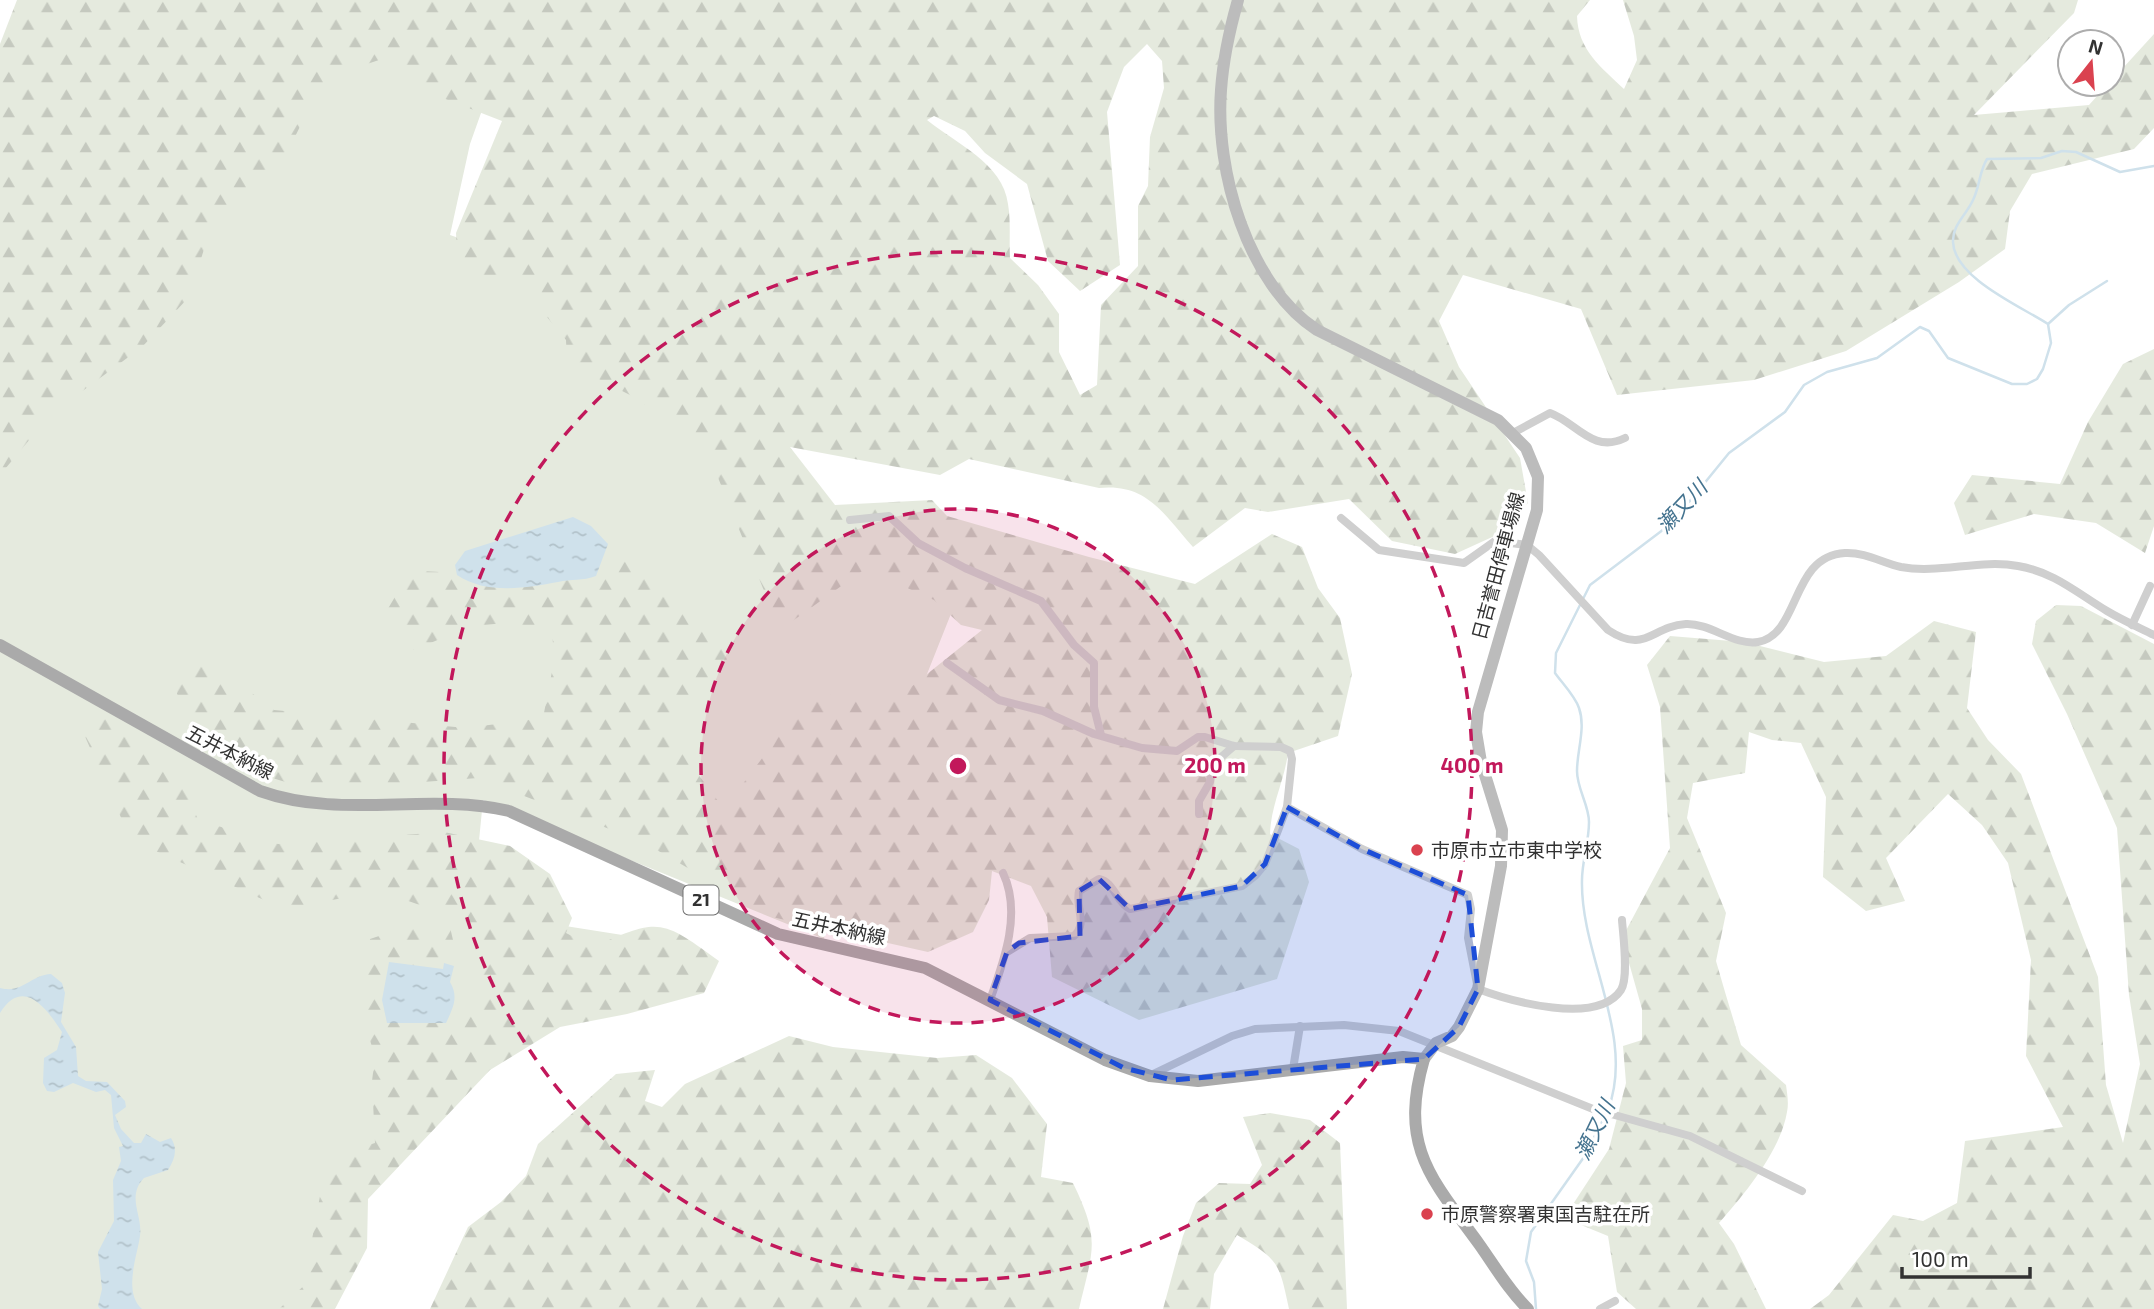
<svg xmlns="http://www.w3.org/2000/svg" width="2154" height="1309" font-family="'Exo 2','Noto Sans JP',sans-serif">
<defs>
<pattern id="forest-firs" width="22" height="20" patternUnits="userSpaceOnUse" patternTransform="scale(1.75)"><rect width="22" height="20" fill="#e5eade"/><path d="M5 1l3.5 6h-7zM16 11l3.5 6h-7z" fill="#c5c9bf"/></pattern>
<pattern id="water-ripples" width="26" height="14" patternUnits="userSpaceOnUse" patternTransform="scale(1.75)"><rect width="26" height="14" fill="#cfe1eb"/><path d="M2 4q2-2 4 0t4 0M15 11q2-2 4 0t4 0" fill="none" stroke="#b2c2ca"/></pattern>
</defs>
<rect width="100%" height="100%" fill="#fff"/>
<!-- grass -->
<polygon fill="#e5eade" points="92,5 507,40 470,144 450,235 479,245 760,463 962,586 898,747 832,867 824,939 483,800 477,861 540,922 673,943 533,1015 344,1209 318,1309 0,1309 0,262"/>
<!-- forest -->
<g fill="url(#forest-firs)" fill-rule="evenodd">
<path d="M 17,0 L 1590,0 L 1577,16 C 1578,50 1601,67 1624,89 L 1637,60 L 1634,36 L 1623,0 L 2078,0 L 2074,13 L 1974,115 L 2089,105 L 2108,84 L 2112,84 L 2112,80 L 2154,34 L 2154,128 L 2134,149 L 2032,174 L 2010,211 L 2005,249 L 1959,282 L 1846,351 L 1754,380 L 1617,395 L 1581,309 L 1463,275 L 1439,321 L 1459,367 L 1520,458 L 1528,503 L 1501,533 L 1455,554 L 1392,541 L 1349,499 L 1268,512 L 1245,508 L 1193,547 C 1164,515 1148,483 1099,488 L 969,459 L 940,475 L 790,447 L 835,505 L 932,500 L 947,516 L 1089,557 L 1195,584 L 1272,534 L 1302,547 L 1318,588 L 1340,618 L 1352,674 L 1338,736 L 1288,753 C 1284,782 1271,805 1270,834 L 1299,849 L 1309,882 L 1277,979 L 1139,1020 L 1052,977 L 1047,917 L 1031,886 L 992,871 L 989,900 L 973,932 L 928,952 L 772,917 L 643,842 L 478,778 L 311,790 L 231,765 L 177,694 L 179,663 L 214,664 L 274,710 L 466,728 L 543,718 L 554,661 L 552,628 L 503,623 L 468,627 L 414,650 L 383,617 L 411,570 C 483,577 555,570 627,557 L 735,641 L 720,676 L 672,718 L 671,738 L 724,809 L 775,741 L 806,694 L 883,697 L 906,691 L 982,630 L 961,625 L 934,600 L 865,569 L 780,630 L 708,453 L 666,418 L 630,395 L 567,363 L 566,340 L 518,282 L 458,274 L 456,233 L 502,121 L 435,95 L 394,55 L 352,69 L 320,86 L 284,159 L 211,227 L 189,297 L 142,347 L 50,415 L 0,475 L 0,44 ZM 1147,44 L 1162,61 L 1164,88 L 1150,137 L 1148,186 L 1138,206 L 1138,266 L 1101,305 L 1097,385 L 1080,395 L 1059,352 L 1059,314 L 1038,285 L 1010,258 C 1009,240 1011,222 1008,204 C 1003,163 955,143 927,120 L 934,116 L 965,131 L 985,153 L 1027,184 L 1048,261 L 1080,291 L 1120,265 L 1107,112 L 1124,67 Z"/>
<polygon points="2154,349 2154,526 2145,553 2096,523 2034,514 1965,535 1954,503 1972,475 2060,484 2088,422 2123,364"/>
<path d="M 2056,605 L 2081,606 L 2154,644 L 2154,1309 L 1810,1309 L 1829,1295 L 1893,1215 L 1923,1221 L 1957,1203 L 1965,1141 L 2063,1127 L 2026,1056 L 2031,960 L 2008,863 L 1982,825 L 1948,794 L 1886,858 L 1905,901 L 1866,911 L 1823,877 L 1826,797 L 1801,743 L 1772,740 L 1749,732 L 1745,773 L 1693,783 L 1687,818 L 1726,913 L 1716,961 L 1725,992 L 1741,1045 L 1786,1085 C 1787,1093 1789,1103 1787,1112 C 1781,1150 1744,1195 1719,1223 L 1734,1244 L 1766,1309 L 1636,1309 L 1617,1292 L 1608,1236 L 1564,1218 L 1609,1149 L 1626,1083 L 1623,1046 L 1642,1040 L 1642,1009 L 1622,938 L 1670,848 L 1660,707 L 1647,665 L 1670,636 L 1744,642 L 1824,662 L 1886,656 L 1934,621 L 1976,632 L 1967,708 L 1988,740 L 2021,774 L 2098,977 L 2106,1085 L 2123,1143 L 2140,1064 L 2129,995 L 2117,828 L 2067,714 L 2032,644 L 2036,621 Z"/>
<path d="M 107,719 L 180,772 L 198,820 L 278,844 L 444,832 L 510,846 L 550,874 L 572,918 L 566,933 L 593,947 C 659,918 660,918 719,961 L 704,993 L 627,1014 L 560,1027 L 490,1070 L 368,1199 L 367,1248 L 335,1309 L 279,1309 L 311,1279 L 306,1272 L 327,1158 L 375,1143 L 372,1081 L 375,1057 L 367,1030 L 365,997 L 370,939 L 412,925 L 449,923 L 453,940 L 443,969 L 388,1023 L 457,1023 L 478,999 L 478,953 L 468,922 L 380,891 L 284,909 L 131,840 L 79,723 Z"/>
<path d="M 789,1036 L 833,1047 L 937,1058 L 976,1055 L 1012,1078 L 1047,1124 L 1041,1177 L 1073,1183 C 1101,1241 1093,1249 1079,1309 L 430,1309 L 468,1227 L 501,1202 L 526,1176 L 538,1144 L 616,1074 L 655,1070 L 645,1101 L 662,1107 L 685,1084 Z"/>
<path d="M 1270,1113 L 1310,1120 L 1340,1143 L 1347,1309 L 1289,1309 C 1279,1262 1279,1260 1237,1235 L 1214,1274 L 1210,1309 L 1163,1309 L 1183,1236 L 1196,1203 L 1219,1183 L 1250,1184 L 1262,1165 L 1243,1117 Z"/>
</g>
<!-- water -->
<g fill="url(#water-ripples)">
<path d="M 573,517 L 591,526 L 608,544 L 596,576 C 583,581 571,579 558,582 C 525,588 487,595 457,575 L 455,565 L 465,551 Z"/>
<path d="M 389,962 L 443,969 L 444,963 L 454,966 L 450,982 C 459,997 453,1008 446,1023 L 387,1023 L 382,1000 Z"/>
<path d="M 51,974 L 62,983 L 65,993 L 61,1022 L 76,1047 L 78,1076 L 86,1081 L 107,1082 L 125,1101 L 126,1107 L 115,1115 L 121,1129 L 134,1143 L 141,1143 L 146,1134 L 160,1142 L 171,1138 C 178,1149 175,1159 168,1170 L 144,1178 C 126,1197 143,1215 140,1236 C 137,1257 123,1292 142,1309 L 100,1309 L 98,1306 L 102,1289 L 98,1252 L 114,1221 L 113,1180 L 121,1161 L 119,1147 L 123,1146 L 114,1128 L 111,1095 L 105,1090 L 96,1092 L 73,1083 L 54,1092 L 47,1091 L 43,1083 L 44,1058 L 57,1050 L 62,1032 C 48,1011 24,975 0,1013 L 0,988 C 23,994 30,975 51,974 Z"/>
</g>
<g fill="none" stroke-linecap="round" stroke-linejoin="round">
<!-- stream -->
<g stroke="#cfe1eb" stroke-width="2.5">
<polyline points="2048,324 2069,305 2107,281"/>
<path d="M 1608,1110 C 1636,1036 1580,955 1582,880 C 1582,861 1589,842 1589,822 C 1589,805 1577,789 1577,771 C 1577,750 1586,728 1579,708 C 1575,696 1562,683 1555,673 L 1556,653 L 1590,585 L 1672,523 L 1729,453 L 1785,412 L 1804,385 L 1827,372 L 1877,358 L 1920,327 L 1929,331 L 1948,358 L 2012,384 L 2027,384 L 2037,379 L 2043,369 L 2051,343 L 2048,324 C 2022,307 1954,278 1953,242 C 1952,225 1967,214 1973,200 C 1980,186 1979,172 1987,159 L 2041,158 L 2062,151 L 2076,152 L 2120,172 L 2154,166"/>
<polyline points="1536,1309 1534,1282 1526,1261 1531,1232 1584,1157 1605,1116"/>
</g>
<!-- minor -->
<g stroke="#cfcfcf" stroke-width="8">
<path d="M 1513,433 L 1550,413 C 1576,422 1592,454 1625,438"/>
<path d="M 1341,518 L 1379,550 L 1464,563 L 1495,541 L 1527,545 L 1539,555 L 1608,630 C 1646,655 1651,626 1686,624 C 1710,623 1735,646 1758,642 C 1801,634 1790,556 1845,553 C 1865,552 1883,563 1901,567 C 1939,574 1980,559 2018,566 C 2054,572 2077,593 2107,611 C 2122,620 2138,627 2154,635"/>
<polyline points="850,520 889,516 918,543 965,568 1041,601 1074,645 1094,663 1094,707 1101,735"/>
<polyline points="2132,625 2150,586"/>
<path d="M 947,663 L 999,700 L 1043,711 L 1094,734 L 1142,748 L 1177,751 L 1198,737 L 1205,737 L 1234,746 L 1281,747 L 1290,751 L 1292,759 L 1287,807 L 1265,864 L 1256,875 L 1242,886 L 1130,909 C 1116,902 1114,882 1099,879 L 1079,891 C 1075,907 1088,924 1074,936 L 1030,938 L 1007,952"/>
<path d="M 1287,807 L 1362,849 L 1468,895 L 1471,909 L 1468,938 L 1478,989 C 1510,1001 1597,1026 1621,990 C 1629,977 1623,935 1622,920"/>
<polyline points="1199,814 1199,801 1210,782 1212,765 1234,746"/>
<path d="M 990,1000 C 1004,961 1022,913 1003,873"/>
<polyline points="1293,1069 1300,1026"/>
<polyline points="1151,1075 1232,1036 1255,1029 1344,1025 1399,1031 1593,1109 1690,1136 1802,1191"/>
<polyline points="1600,1309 1615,1301"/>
</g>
<!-- secondary -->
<path stroke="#bcbcbc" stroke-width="12" d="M 1238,0 C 1230,28 1223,61 1221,90 C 1215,170 1247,284 1317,330 L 1498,420 L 1526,448 L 1538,477 L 1537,510 L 1478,712 L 1476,732 L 1481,762 L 1502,830 L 1501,866 L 1478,989 L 1459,1027 L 1452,1036 L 1436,1043 L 1424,1059"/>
<!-- primary -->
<path stroke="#aaa" stroke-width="12" d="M 0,645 L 260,791 C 341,820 426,792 509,811 L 778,934 L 925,968 L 1105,1060 L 1150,1076 L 1198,1081 L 1403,1057 L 1424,1059 C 1399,1146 1430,1177 1479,1244 C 1494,1265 1509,1291 1528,1309"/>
</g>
<!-- marked area -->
<path fill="#1d4ed8" fill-opacity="0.2" stroke="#1d4ed8" stroke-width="5" stroke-dasharray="14 9" stroke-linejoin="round" d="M 1287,807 L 1362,849 L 1468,895 L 1478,989 L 1459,1027 L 1424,1059 L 1172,1080 L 1124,1068 L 990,1000 L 1007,952 L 1019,943 L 1080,936 L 1079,891 L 1099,879 L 1130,909 L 1242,886 L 1265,864 Z"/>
<!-- distance rings -->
<circle cx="958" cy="766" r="257" fill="#c2185b" fill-opacity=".12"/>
<g fill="none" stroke="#c2185b" stroke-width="3.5" stroke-dasharray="12 9">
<circle cx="958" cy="766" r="257"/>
<circle cx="958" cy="766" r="514"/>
</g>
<!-- markers -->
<g fill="#da424f" stroke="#fff" stroke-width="2.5">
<circle cx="1417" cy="850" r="7"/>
<circle cx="1427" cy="1214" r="7"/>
</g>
<g text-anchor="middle" stroke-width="7" stroke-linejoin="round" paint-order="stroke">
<!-- shield labels -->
<rect fill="#fff" stroke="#707070" stroke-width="2" x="683.5" y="885.5" width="35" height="29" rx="5"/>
<g font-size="18" font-weight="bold" fill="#323232">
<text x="701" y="906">21</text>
</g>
<!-- street labels -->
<g font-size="19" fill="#323232" stroke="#fff">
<text transform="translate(1498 566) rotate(-75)" y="7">日吉誉田停車場線</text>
<text transform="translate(230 752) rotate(27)" y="7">五井本納線</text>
<text transform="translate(839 928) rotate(12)" y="7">五井本納線</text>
</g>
<!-- poi labels -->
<g font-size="19" fill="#323232" stroke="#fff" text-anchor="start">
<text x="1431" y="857">市原市立市東中学校</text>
<text x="1441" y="1221">市原警察署東国吉駐在所</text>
</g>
<!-- water labels -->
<g font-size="21" font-style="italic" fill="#44738f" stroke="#fff">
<text transform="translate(1682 507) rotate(-47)" y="7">瀬又川</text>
<text transform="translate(1595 1130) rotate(-64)" y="7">瀬又川</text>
</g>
</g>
<circle cx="958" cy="766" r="10" fill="#c2185b" stroke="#fff" stroke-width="3.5"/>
<g font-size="21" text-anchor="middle" font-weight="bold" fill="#c2185b" stroke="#fff" stroke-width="7" stroke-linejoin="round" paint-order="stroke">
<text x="1215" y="773">200 m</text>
<text x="1472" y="773">400 m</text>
</g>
<!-- north arrow -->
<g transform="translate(2091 63) rotate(17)"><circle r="33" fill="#ffffff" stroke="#adadad" stroke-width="2"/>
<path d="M0-5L12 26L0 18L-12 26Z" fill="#da424f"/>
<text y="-10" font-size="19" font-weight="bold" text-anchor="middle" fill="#323232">N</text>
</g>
<!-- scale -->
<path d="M1902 1267v10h128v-10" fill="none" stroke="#323232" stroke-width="3.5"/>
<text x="1912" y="1267" font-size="21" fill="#323232" stroke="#ffffff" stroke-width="5" paint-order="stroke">100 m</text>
</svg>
